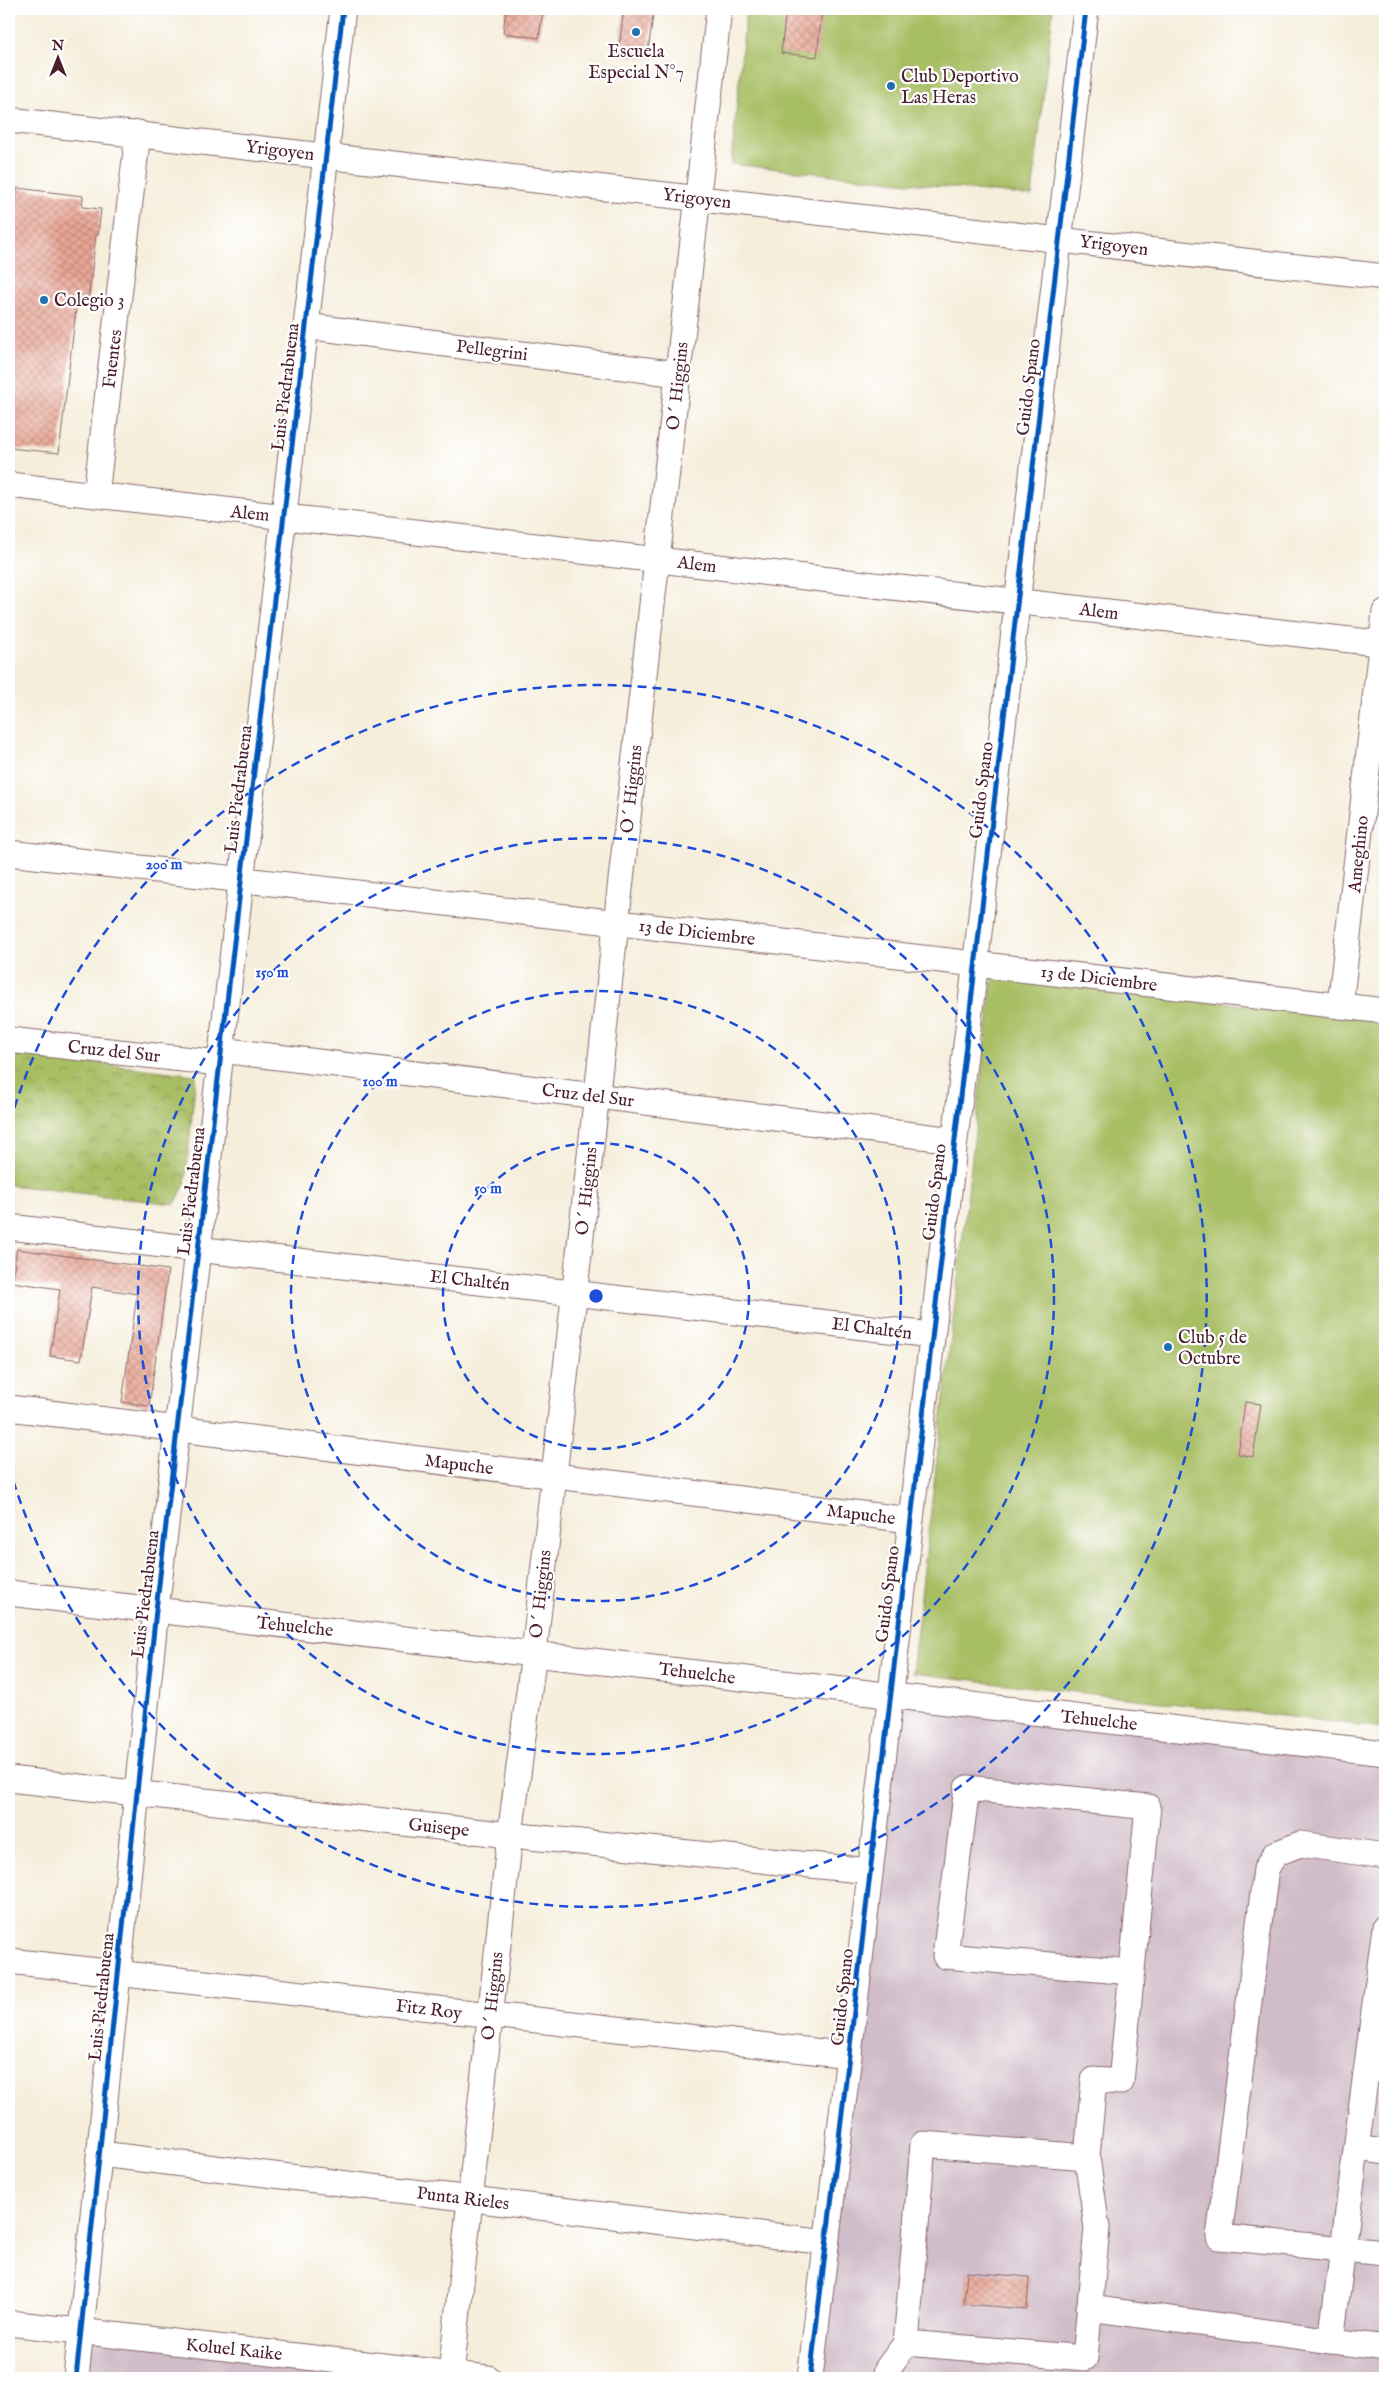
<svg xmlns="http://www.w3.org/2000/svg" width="1394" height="2387" font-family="'IM FELL English',serif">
<defs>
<pattern id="park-crowns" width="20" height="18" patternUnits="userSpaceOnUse" patternTransform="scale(1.25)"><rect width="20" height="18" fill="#a8be63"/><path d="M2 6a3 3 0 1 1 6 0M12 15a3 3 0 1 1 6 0" fill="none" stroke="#8b9a52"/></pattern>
<pattern id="building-cross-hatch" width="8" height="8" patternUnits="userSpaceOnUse" patternTransform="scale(1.25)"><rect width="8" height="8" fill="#e9a795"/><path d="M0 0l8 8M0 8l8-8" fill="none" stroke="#bf877a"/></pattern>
</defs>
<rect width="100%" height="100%" fill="#fff"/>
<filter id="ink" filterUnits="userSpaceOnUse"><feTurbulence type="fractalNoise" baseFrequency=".02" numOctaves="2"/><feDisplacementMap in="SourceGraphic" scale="10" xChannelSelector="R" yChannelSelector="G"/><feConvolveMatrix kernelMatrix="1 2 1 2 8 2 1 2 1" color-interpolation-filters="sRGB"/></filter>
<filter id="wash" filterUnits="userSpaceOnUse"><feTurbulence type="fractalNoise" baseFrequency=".0096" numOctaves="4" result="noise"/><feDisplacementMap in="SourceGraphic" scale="20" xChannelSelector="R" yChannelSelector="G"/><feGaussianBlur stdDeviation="1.12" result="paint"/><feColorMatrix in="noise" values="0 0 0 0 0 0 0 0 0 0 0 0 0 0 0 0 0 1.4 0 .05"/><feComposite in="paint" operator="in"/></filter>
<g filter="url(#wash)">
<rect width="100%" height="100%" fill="#f5eedb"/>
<!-- industrial -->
<g fill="#d1bdc9">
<polygon points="889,1696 1385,1753 1385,2378 810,2378"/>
<polygon points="81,2332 488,2378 76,2378"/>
</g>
<!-- park -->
<polygon fill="url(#park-crowns)" stroke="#796e47" points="9,1053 196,1075 185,1184 175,1204 9,1185"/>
<!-- garden -->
<g fill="#a8be63" stroke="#796e47">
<polygon points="746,9 1053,9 1032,196 731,164"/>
<polygon points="993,976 1385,1021 1385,1728 912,1673"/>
</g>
<g id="blocks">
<!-- building -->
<g fill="url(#building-cross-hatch)">
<polygon points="506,9 543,9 539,38 503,33"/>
<polygon points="624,9 654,9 647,58 618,55"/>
<polygon points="786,9 822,9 817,57 781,53"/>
<polygon points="17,188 83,196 82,207 101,209 98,235 96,235 88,302 77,301 59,453 9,448 9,199 16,200"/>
<polygon points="17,1249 168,1270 149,1406 122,1402 137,1294 92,1287 81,1360 50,1356 60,1289 12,1282"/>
<polygon points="1245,1402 1261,1404 1253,1457 1238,1454"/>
<polygon points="967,2272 1029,2277 1027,2309 964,2304"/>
</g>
</g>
</g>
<g filter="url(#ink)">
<use href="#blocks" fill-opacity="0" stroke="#866769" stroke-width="1"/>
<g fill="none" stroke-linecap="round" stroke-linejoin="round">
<!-- minor casing -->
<g stroke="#866769" stroke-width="27">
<g id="minor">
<polyline points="9,120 1385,277"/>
<polyline points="306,326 678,374"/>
<polyline points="9,485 1385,644"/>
<polyline points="96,495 138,133"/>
<polyline points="9,853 1385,1011"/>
<polyline points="1340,1006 1385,612"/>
<polyline points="9,1040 219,1063"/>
<polyline points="221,1050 954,1140"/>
<polyline points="9,1227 931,1335"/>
<polyline points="9,1408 910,1520"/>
<polyline points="9,1593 1385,1753"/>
<polyline points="9,1779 510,1835 870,1871"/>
<polyline points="1385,1856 1300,1844 1275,1854 1266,1869 1219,2237 1385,2253"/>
<polyline points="9,1961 849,2055"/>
<polyline points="1357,2148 1385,2152"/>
<polyline points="100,2154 826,2242"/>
<polyline points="1089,2308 1385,2348"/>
<polyline points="9,2323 488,2378"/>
<polyline points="1331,2341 1385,1927"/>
<polyline points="906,2343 1085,2358 1097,2228 1087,2157"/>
<polyline points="451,2374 510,1835 534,1653 719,9"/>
<polyline points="76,2378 156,1610 343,9"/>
<polyline points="810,2378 849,2055 1086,9"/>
<polyline points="885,2378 887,2369 906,2343 923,2144 1087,2157 1094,2080 1121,2082 1148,1807 967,1788 945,1956 1132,1972"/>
</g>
</g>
<!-- minor -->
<use href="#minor" stroke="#fff" stroke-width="25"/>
<!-- cycleway casing -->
<g stroke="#fff" stroke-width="8">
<g id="cycleway">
<polyline points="76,2378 156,1610 343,9"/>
<polyline points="810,2378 849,2055 1086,9"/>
</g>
</g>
<!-- cycleway -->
<use href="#cycleway" stroke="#0057b8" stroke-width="5"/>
</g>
</g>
<!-- distance rings -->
<g fill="none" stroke="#1d4ed8" stroke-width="2.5" stroke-dasharray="9 6">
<circle cx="596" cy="1296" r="153"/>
<circle cx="596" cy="1296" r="305"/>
<circle cx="596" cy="1296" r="458"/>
<path d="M10 1122A611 611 0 1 1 10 1470"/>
</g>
<!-- markers -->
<g fill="#1f6fb2" stroke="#fff" stroke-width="2">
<circle cx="636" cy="32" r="5"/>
<circle cx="891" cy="86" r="5"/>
<circle cx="44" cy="300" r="5"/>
<circle cx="1168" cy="1347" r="5"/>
</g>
<g text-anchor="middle" stroke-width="4.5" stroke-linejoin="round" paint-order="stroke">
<!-- poi labels -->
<g font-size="18" fill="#4a1f2b" stroke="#fff" text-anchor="start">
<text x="636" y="57" text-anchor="middle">Escuela<tspan x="636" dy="21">Especial N°7</tspan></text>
<text x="901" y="82">Club Deportivo<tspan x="901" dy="21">Las Heras</tspan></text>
<text x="54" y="306">Colegio 3</text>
<text x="1178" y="1343">Club 5 de<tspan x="1178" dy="21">Octubre</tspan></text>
</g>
<!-- street labels -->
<g font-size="18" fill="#4a1f2b" stroke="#fff">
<text transform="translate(280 150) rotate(7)" y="6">Yrigoyen</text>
<text transform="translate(697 198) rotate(7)" y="6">Yrigoyen</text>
<text transform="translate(1114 245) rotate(7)" y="6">Yrigoyen</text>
<text transform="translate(492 350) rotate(7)" y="6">Pellegrini</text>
<text transform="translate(112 359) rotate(-83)" y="6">Fuentes</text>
<text transform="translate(677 386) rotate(-84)" y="6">O´ Higgins</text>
<text transform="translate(285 387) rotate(-83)" y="6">Luis Piedrabuena</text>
<text transform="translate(1028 387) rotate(-83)" y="6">Guido Spano</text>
<text transform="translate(250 513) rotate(6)" y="6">Alem</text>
<text transform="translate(697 564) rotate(7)" y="6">Alem</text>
<text transform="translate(1099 611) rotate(7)" y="6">Alem</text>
<text transform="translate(238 789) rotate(-83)" y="6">Luis Piedrabuena</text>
<text transform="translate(631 789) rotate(-84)" y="6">O´ Higgins</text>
<text transform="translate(981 790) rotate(-83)" y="6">Guido Spano</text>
<text transform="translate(1358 854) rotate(-84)" y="6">Ameghino</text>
<text transform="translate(697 932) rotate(7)" y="6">13 de Diciembre</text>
<text transform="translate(1099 978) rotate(7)" y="6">13 de Diciembre</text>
<text transform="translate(114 1051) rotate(6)" y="6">Cruz del Sur</text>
<text transform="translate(588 1095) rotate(7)" y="6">Cruz del Sur</text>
<text transform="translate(191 1191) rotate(-83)" y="6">Luis Piedrabuena</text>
<text transform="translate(586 1191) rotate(-84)" y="6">O´ Higgins</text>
<text transform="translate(934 1192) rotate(-83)" y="6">Guido Spano</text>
<text transform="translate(470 1280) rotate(6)" y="6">El Chaltén</text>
<text transform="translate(872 1328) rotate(7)" y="6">El Chaltén</text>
<text transform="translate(459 1464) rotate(7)" y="6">Mapuche</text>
<text transform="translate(861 1514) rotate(7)" y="6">Mapuche</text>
<text transform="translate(145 1594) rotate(-83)" y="6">Luis Piedrabuena</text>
<text transform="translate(540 1594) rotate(-84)" y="6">O´ Higgins</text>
<text transform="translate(887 1594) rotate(-83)" y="6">Guido Spano</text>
<text transform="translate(295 1626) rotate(6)" y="6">Tehuelche</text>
<text transform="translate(697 1673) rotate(7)" y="6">Tehuelche</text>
<text transform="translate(1099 1720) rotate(6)" y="6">Tehuelche</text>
<text transform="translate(439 1827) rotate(6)" y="6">Guisepe</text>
<text transform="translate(492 1996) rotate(-84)" y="6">O´ Higgins</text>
<text transform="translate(101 1997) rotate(-84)" y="6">Luis Piedrabuena</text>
<text transform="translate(842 1997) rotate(-84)" y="6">Guido Spano</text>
<text transform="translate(429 2009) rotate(7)" y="6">Fitz Roy</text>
<text transform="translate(463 2198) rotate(7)" y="6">Punta Rieles</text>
<text transform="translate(234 2349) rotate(6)" y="6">Koluel Kaike</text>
</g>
</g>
<circle cx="596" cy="1296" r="8" fill="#1d4ed8" stroke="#fff" stroke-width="2.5"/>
<g font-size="15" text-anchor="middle" font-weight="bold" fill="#1d4ed8" stroke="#fff" stroke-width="4.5" stroke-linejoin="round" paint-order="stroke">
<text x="164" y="869">200 m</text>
<text x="272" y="977">150 m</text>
<text x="380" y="1086">100 m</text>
<text x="488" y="1193">50 m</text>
</g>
<!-- margin -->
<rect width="1394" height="2387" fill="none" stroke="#fff" stroke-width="30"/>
<!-- north arrow -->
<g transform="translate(58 58)" stroke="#ffffff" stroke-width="4" paint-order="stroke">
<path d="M0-4L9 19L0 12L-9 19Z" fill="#4a1f2b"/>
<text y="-8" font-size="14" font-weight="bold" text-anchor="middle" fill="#4a1f2b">N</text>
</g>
</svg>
